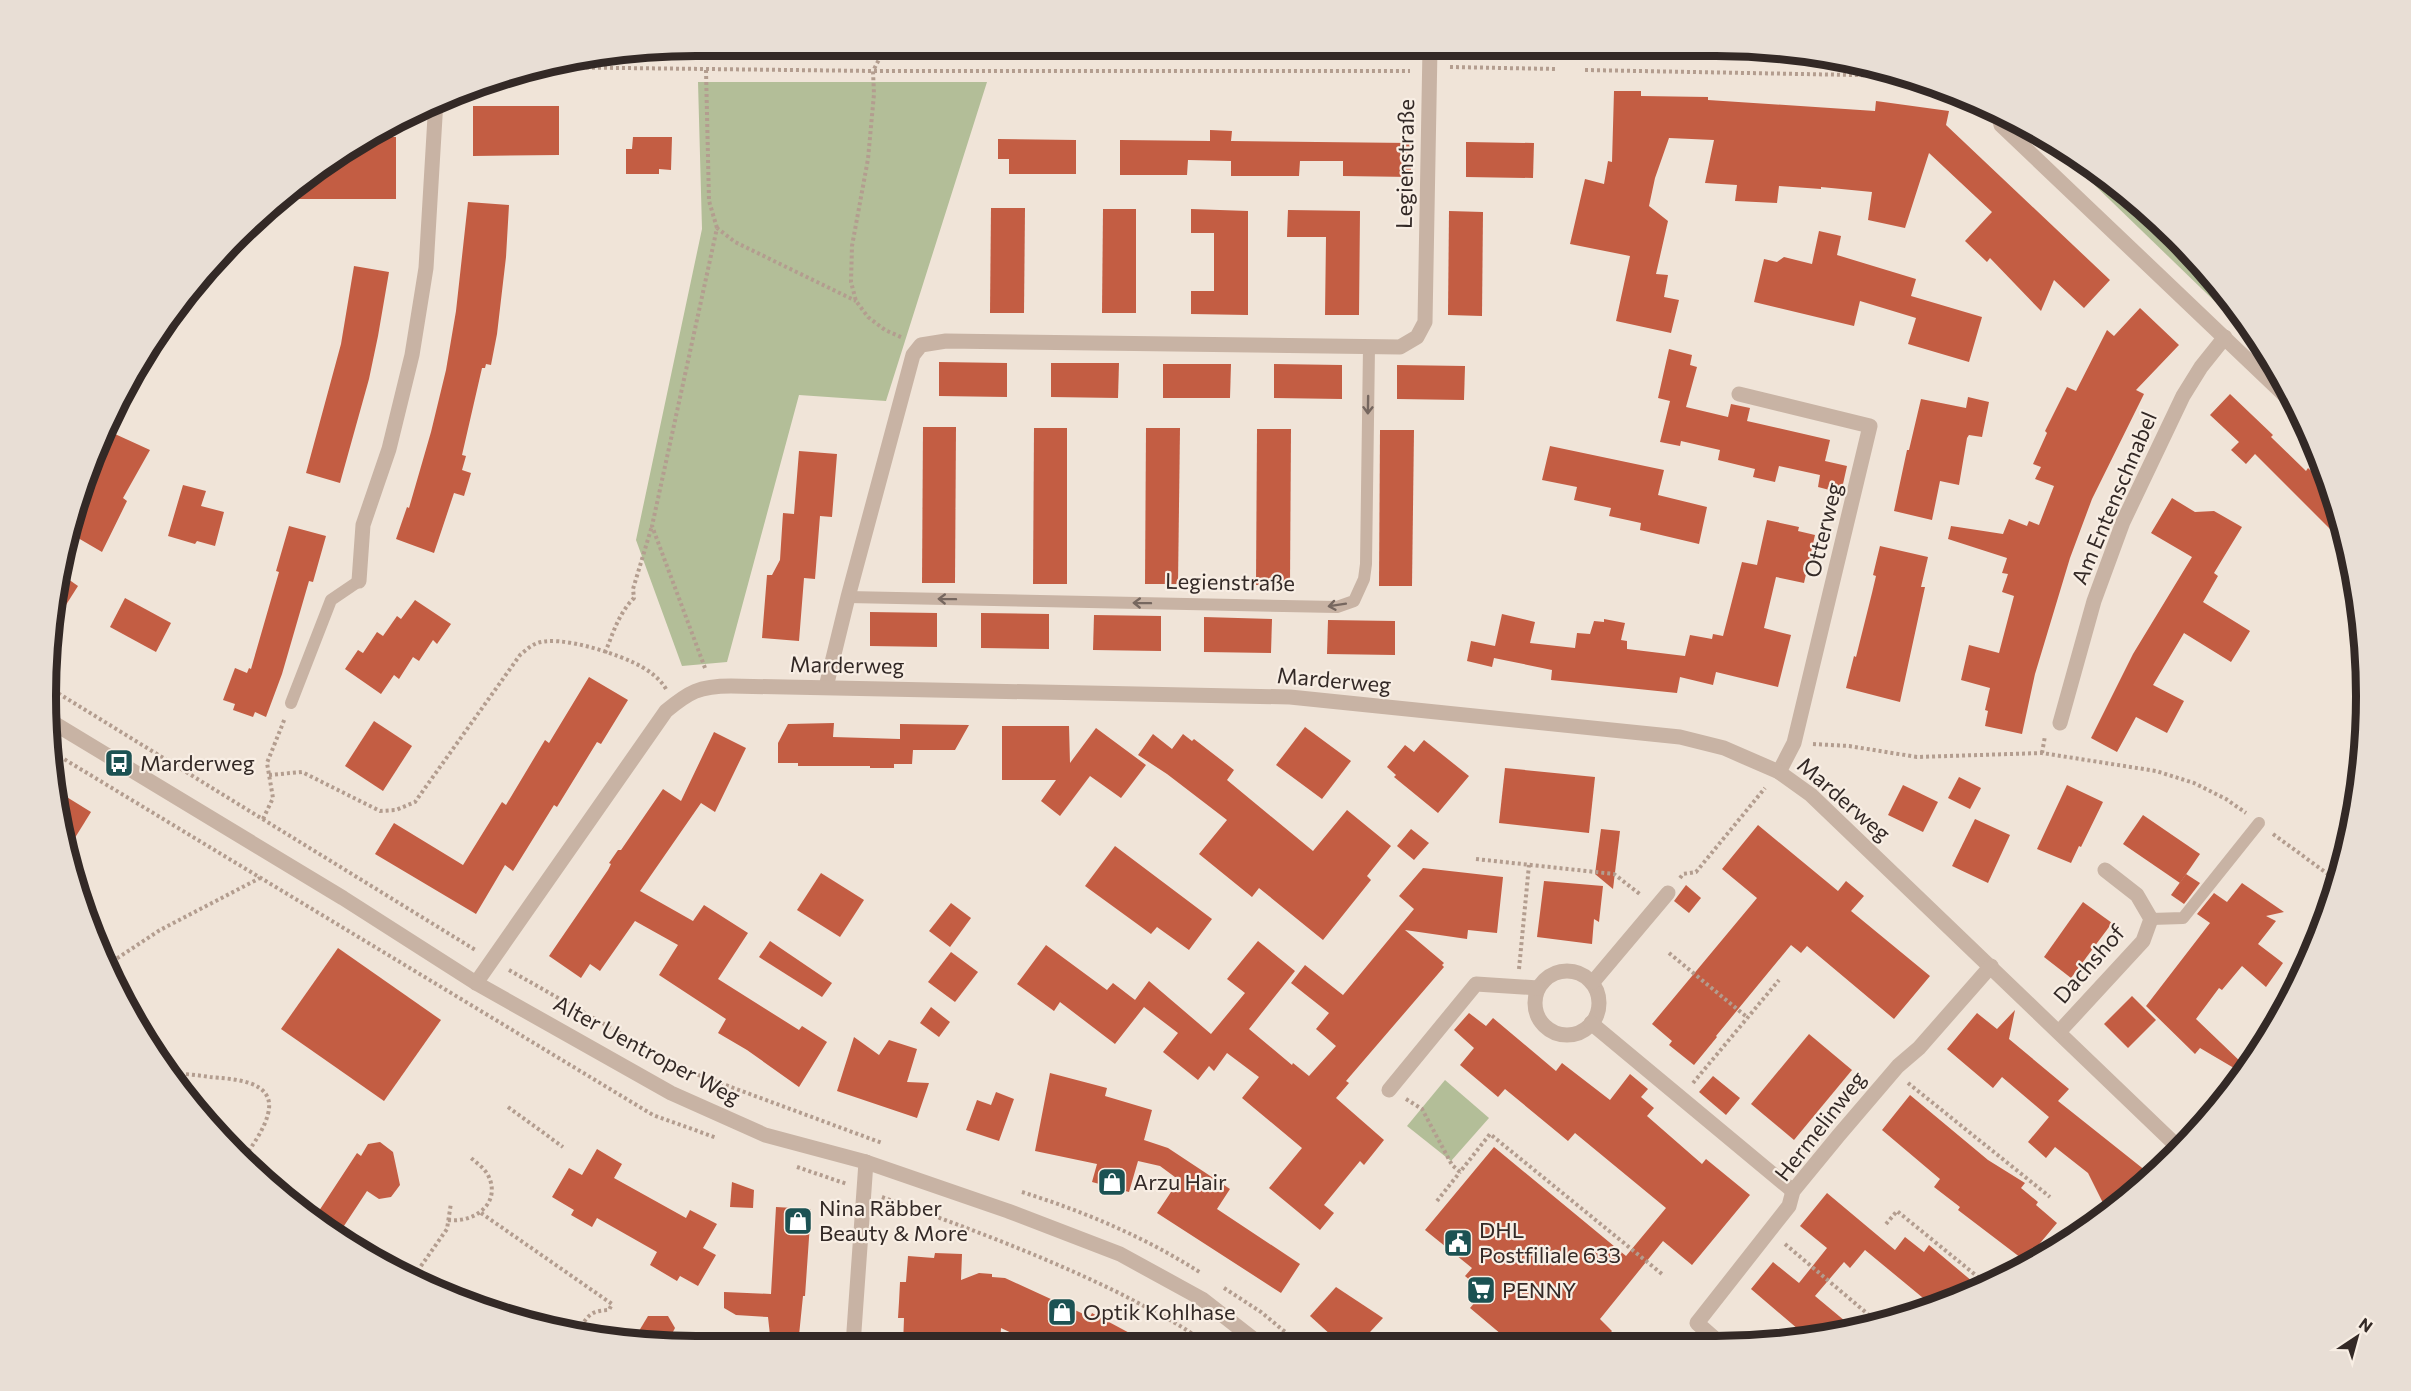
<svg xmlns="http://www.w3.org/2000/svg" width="2411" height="1391" font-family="Commissioner,sans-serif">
<rect width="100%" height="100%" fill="#f0e4d8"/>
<!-- green -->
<g fill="#b3be98">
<polygon points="698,82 987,82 886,401 799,395 727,662 682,666 636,540 702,229"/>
<polygon points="2048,140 2077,154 2175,235 2256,334 2264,349"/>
<polygon points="1445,1080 1489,1118 1451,1161 1407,1126"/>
</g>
<!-- building -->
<g fill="#c35d43">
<polygon points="1614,91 1641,91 1641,96 1708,97 1708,100 1875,111 1876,101 1949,111 1946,125 2110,280 2084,308 2054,280 2041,311 1990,258 1987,262 1965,241 1992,212 1929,153 1905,228 1868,220 1872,192 1821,187 1821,189 1779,186 1777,203 1735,201 1737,185 1705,183 1714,140 1669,138 1655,178 1649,206 1668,221 1656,274 1668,275 1664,297 1679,300 1671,333 1616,321 1630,256 1570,244 1585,179 1604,184 1608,161 1612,162"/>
<polygon points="473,106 559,106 559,155 473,156"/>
<polygon points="1210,130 1232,131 1231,141 1411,143 1411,177 1343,176 1343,161 1300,161 1299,176 1231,176 1231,161 1188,160 1187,175 1120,175 1120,140 1210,141"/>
<polygon points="367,137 396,137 396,199 277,199 300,179"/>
<polygon points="633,137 672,137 671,170 659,169 659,174 626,174 626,149 632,149"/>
<polygon points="998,139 1076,140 1076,174 1009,174 1009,159 998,159"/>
<polygon points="1466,142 1534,143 1533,178 1466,177"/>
<polygon points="468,202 509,205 506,257 497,334 491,365 486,364 485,368 482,368 462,455 466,456 462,470 471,473 464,496 454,493 434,553 396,539 407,507 409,508 431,432 446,370 456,311"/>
<polygon points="991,208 1025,208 1024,313 990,313"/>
<polygon points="1103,209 1136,209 1136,313 1102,313"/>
<polygon points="1191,209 1248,211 1248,315 1191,314 1191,291 1214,291 1214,233 1191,233"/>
<polygon points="1288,210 1360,211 1359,315 1325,315 1326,237 1287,237"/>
<polygon points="1449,211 1483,212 1482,316 1448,315"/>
<polygon points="1819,231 1841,236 1837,255 1916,279 1911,296 1982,317 1969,362 1908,344 1916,318 1860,301 1854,326 1754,302 1764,259 1777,262 1784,257 1812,264"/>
<polygon points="354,266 389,272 378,336 369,379 340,483 306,473 341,344"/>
<polygon points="2140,308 2179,345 2136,390 2144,394 2092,499 2070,558 2035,674 2022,734 1985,726 1988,711 1985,710 1990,688 1961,680 1969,645 1999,653 2014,596 2002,592 2008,574 2002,573 2007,558 1948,539 1951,526 2003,534 2009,519 2027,526 2029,521 2039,525 2054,486 2035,479 2041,467 2033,464 2047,433 2045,431 2067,387 2076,391 2107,330 2114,336"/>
<polygon points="1669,349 1692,355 1690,365 1697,367 1686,407 1728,417 1731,404 1750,408 1747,421 1830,440 1825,461 1847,466 1841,493 1818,487 1820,475 1779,466 1775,482 1753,477 1755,469 1718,460 1720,450 1681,441 1680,446 1660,442 1670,401 1658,398"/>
<polygon points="939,362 1007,363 1007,397 939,396"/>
<polygon points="1051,363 1119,363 1118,398 1051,397"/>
<polygon points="1163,364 1231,364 1230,398 1163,398"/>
<polygon points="1274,364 1342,365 1342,399 1274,398"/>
<polygon points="1397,365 1465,366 1464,400 1397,399"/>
<polygon points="2230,394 2273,435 2271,437 2306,471 2308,468 2329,488 2347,546 2255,454 2246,464 2231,450 2239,442 2210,415"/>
<polygon points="1968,397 1989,402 1982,437 1969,435 1967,438 1959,485 1940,481 1932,520 1894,511 1907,450 1909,450 1921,399 1966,408"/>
<polygon points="923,427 956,427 955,583 922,583"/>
<polygon points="1034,428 1067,428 1067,584 1033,584"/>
<polygon points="1146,428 1180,428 1178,584 1145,584"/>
<polygon points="104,429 150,450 123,498 127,501 102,552 66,531"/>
<polygon points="1257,429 1291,429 1290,585 1256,585"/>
<polygon points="1380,430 1414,430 1412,586 1379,586"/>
<polygon points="1550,446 1664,470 1658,495 1707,507 1699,544 1640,530 1641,523 1609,516 1611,508 1574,500 1577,487 1542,480"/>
<polygon points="799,451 837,454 832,517 820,516 815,579 804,578 799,641 762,638 767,575 772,575 780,560 783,513 794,514"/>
<polygon points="183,485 206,491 201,506 224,512 215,546 197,541 195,544 168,536"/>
<polygon points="2172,498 2195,512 2214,511 2242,527 2214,573 2218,576 2203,602 2250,631 2231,662 2184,633 2153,685 2184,701 2167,733 2136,717 2117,752 2091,738 2133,654 2192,557 2151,533"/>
<polygon points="1767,520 1799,527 1798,531 1815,535 1804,583 1776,577 1764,628 1791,635 1778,687 1716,672 1713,685 1680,677 1677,693 1551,680 1552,670 1494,658 1492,667 1467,661 1471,641 1495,646 1502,614 1535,622 1530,643 1575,648 1577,633 1590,634 1594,621 1604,622 1604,619 1625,623 1621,640 1627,641 1627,649 1685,656 1690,635 1712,639 1713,634 1723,636 1742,562 1757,565"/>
<polygon points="289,526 326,536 313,582 309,581 282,674 266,717 255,712 253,717 233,710 235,704 223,700 235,668 247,673 249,668 251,669 279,572 276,571"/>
<polygon points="1880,546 1928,557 1921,587 1925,587 1900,702 1846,688 1854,656 1856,657 1872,593 1876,576 1873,575"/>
<polygon points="58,572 78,586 50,630 51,611"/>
<polygon points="125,598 171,623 156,652 110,627"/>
<polygon points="415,600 451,624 437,644 433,640 419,661 413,657 399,679 394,675 381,694 345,669 358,650 363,653 377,632 383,636 397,616 401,619"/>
<polygon points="870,612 937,613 937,647 870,646"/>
<polygon points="981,613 1049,614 1049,649 981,648"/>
<polygon points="1094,615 1161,616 1161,651 1093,650"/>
<polygon points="1204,617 1272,619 1271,653 1204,652"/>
<polygon points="1328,620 1395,621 1395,655 1327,654"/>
<polygon points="589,677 628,700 601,744 597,742 557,807 554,805 513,871 505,865 476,914 375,854 394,823 463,865 502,802 506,805 545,740 549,743"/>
<polygon points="374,721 412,746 383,791 345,766"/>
<polygon points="834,723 833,737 900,739 900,724 969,725 955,750 913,750 912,764 894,764 894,768 870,768 870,766 798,766 798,763 778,763 778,743 788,724"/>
<polygon points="1002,726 1069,726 1070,763 1096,728 1146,765 1121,798 1090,776 1060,816 1041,801 1056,780 1002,780"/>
<polygon points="1305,727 1351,761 1322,799 1276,765"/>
<polygon points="714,732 746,748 715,812 701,803 640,891 693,921 704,905 748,933 718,979 799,1030 802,1026 827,1042 799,1087 747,1050 718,1033 726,1019 659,975 678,945 635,921 600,971 590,964 581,978 549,956 608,870 611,864 609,863 618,850 621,850 663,789 681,801"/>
<polygon points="1153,734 1172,749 1183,734 1192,741 1194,739 1234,770 1227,780 1313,851 1347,810 1391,846 1367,876 1371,880 1323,940 1259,888 1252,897 1199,854 1227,820 1167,774 1138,755"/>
<polygon points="1424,740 1469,776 1438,813 1394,777 1396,775 1387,767 1405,745 1414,752"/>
<polygon points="1505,768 1595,777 1589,833 1499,823"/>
<polygon points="1959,777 1981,788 1970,809 1948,798"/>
<polygon points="1903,785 1938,802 1923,832 1888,815"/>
<polygon points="2067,785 2103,802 2081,847 2079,846 2071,863 2037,849"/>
<polygon points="57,791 91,812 68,849"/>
<polygon points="2143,815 2200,854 2180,883 2123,844"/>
<polygon points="1975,819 2010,835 1988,883 1952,866"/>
<polygon points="1758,825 1838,891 1846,881 1864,896 1851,911 1930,976 1894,1019 1807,946 1801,953 1791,945 1716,1036 1717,1037 1694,1065 1669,1045 1672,1041 1652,1024 1757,898 1722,869"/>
<polygon points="1411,829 1429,843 1414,860 1397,846"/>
<polygon points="1601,829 1620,831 1613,889 1595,874"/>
<polygon points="1115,846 1212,919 1189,950 1157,927 1151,934 1085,886"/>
<polygon points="1423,868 1503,877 1497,933 1468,930 1467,939 1405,930 1444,963 1442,965 1444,967 1346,1081 1349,1083 1336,1098 1384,1140 1364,1165 1360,1161 1324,1205 1334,1213 1320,1230 1269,1188 1302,1148 1242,1098 1259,1077 1227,1053 1214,1071 1209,1066 1198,1080 1163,1052 1178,1033 1144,1007 1115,1044 1060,1002 1054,1011 1017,984 1046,945 1107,990 1113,983 1139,1003 1135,1000 1149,981 1211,1034 1245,993 1227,979 1258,941 1295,971 1249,1029 1292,1065 1293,1063 1309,1076 1336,1046 1316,1029 1329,1013 1291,983 1305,965 1343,995 1414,909 1399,896"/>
<polygon points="821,873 864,900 840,937 797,910"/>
<polygon points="2186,874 2200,883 2184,904 2171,895"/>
<polygon points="1544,881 1603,886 1599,922 1594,919 1592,944 1537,937"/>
<polygon points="2242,883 2284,912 2266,916 2276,921 2258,944 2283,963 2266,987 2242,966 2222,990 2219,988 2196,1019 2244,1065 2239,1071 2200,1048 2195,1054 2146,1006 2210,923 2197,914 2214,893 2227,902"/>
<polygon points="1686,885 1701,898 1689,913 1674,901"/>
<polygon points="2083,902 2112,923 2071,978 2044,957"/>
<polygon points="951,903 971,918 950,947 929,931"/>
<polygon points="770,941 832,983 822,997 759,957"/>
<polygon points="338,948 441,1020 384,1101 281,1029"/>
<polygon points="951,952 978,972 955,1002 928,982"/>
<polygon points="2132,996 2156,1020 2128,1048 2104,1024"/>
<polygon points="931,1007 950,1022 939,1037 920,1023"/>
<polygon points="2015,1010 2009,1039 2069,1089 2058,1101 2146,1171 2140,1178 2143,1180 2106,1209 2088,1173 2055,1147 2046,1158 2028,1142 2049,1117 2002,1077 1993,1088 1947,1049 1977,1013 1997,1029"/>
<polygon points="1469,1013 1486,1026 1493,1018 1556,1071 1562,1063 1610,1100 1630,1074 1648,1089 1641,1097 1654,1108 1647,1116 1702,1164 1706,1159 1750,1195 1692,1265 1663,1241 1600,1319 1612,1331 1600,1345 1514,1345 1470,1308 1476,1301 1472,1282 1465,1276 1472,1268 1425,1230 1494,1147 1626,1256 1666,1208 1575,1133 1568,1141 1505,1089 1498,1097 1460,1065 1474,1048 1454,1030"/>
<polygon points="1809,1034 1852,1070 1794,1140 1751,1104"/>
<polygon points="854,1037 879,1055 889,1040 917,1049 907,1082 929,1083 917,1118 837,1091"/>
<polygon points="1050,1073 1107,1088 1105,1096 1152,1110 1144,1140 1168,1148 1230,1189 1217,1209 1300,1264 1281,1293 1157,1213 1179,1180 1160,1166 1138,1161 1129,1192 1092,1182 1097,1164 1035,1151"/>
<polygon points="1713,1076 1740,1098 1726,1115 1699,1092"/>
<polygon points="996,1092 1014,1099 999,1141 966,1130 977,1100 991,1105"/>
<polygon points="1910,1095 1988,1160 2025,1183 2021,1188 2038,1202 2036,1205 2057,1223 2025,1261 1958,1210 1960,1207 1934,1187 1940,1179 1882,1130"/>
<polygon points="380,1142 393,1152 400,1185 391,1197 379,1199 367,1191 336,1238 313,1220 357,1153 361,1156 368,1144"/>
<polygon points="597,1149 622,1164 614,1178 686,1218 690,1210 717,1224 703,1248 716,1255 698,1286 680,1276 677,1281 650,1265 657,1252 597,1218 592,1227 571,1215 574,1210 552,1197 569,1168 582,1175"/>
<polygon points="732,1182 754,1190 753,1208 730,1207"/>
<polygon points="1827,1193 1895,1250 1905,1237 1924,1252 1929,1245 1979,1287 1934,1307 1865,1250 1850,1268 1844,1262 1815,1296 1851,1326 1805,1335 1751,1289 1773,1262 1799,1283 1827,1248 1800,1226"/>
<polygon points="776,1207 811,1209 805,1296 803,1296 798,1345 775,1345 776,1332 770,1335 768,1317 736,1315 724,1308 724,1292 771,1294"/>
<polygon points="935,1253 962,1254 961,1280 979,1273 992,1274 992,1277 1005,1278 1090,1317 1092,1313 1152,1345 1037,1345 1001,1328 1000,1345 903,1345 904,1318 898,1318 899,1302 900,1282 906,1282 908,1256 934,1258"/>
<polygon points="1336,1287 1383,1318 1358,1345 1342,1345 1310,1316"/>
<polygon points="648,1316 668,1316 675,1328 666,1345 633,1341"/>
</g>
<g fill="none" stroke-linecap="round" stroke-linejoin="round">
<!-- path -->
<g stroke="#b39d8f" stroke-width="4" stroke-dasharray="3 3" stroke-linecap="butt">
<polyline points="884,50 873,71 874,94 868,159 852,246 851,282 856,301 868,317 885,330 903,338"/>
<polyline points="538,67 873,71 1410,71"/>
<polyline points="1450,67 1556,69"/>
<polyline points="706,70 709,201 717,228"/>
<polyline points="1585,70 1908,76"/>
<path d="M 605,653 C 613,633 619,613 634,598 L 633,589 L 652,526"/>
<polyline points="705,668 652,526 717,228 735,242 856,301"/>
<polyline points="48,687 477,951"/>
<polyline points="1813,744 1849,746 1917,757 2042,753 2156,771 2194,783 2226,799 2246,813"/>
<polyline points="49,750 653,1115 717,1138"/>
<polyline points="2042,753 2045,736"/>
<path d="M 269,775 L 302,772 L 380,811 L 396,810 L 415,802 L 520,655 C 525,651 530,646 535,644 C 557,633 622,655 642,667 C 652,673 660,679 666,689"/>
<polyline points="263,819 273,798 267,763 285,718"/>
<polyline points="2273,834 2336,880"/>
<polyline points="1476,859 1614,874 1641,895"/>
<polyline points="1680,878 1683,874 1696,872 1765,788"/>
<polyline points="1669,953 1748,1018"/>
<polyline points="107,965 160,930 260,878"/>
<polyline points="1519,969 1529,865"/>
<polyline points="509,970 685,1070 882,1143"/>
<path d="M 168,1074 C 182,1073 196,1075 210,1077 C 232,1079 277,1080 268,1114 C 264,1130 252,1146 243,1159"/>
<polyline points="1693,1083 1779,980"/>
<polyline points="1908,1083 2050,1197"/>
<polyline points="1406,1099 1422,1109 1452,1165 1460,1172 1490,1134 1662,1274"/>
<polyline points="508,1107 563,1147"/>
<polyline points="797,1167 847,1184"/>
<path d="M 1022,1192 C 1085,1212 1145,1237 1201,1273"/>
<path d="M 882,1197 C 963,1226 1044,1256 1121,1294 C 1151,1310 1181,1324 1208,1345"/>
<polyline points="1437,1201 1460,1172"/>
<path d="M 481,1213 L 612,1304 L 609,1310 C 590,1311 589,1315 578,1330"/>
<path d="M 448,1220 C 475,1223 502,1203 488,1175 C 484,1168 477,1163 471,1158"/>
<polyline points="1886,1224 1897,1211 1978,1277"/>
<polyline points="1785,1244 1876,1321"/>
<polyline points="414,1276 447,1229 451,1203"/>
<polyline points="1224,1288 1261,1312 1301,1345"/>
<polyline points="1679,1345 1684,1337"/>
</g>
<!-- service -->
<g stroke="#c8b3a4" stroke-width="12">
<polyline points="848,597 1337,607 1354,601 1364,579 1366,564 1369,347"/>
<polyline points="291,703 331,600 359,581"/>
<polyline points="2151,919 2183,918 2259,823"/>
</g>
<!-- minor -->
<g stroke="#c8b3a4" stroke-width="15">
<polyline points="1999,116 2001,125 2294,404"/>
<polyline points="1739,394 1870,426 1794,743 1779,772"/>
<polyline points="359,581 363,525 389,449 412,355 426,268 436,100"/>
<polyline points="826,687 848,597 913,355 921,345 946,341 1400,347 1417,337 1425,322 1430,48"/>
<polyline points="2060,723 2094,601 2123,522 2183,396 2201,367 2225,337"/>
<circle cx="1567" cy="1003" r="32"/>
<polyline points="1593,982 1668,893"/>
<path d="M 476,983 L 666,711 C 689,692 699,686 731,686 L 1290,697 L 1680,737 L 1724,748 L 1779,772 L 1811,795 L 2180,1149"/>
<polyline points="1591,1023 1793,1191"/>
<polyline points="2059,1032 2143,941 2151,919 2137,895 2105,870"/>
<polyline points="1389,1090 1476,984 1538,988"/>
<polyline points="853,1345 866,1162"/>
<polyline points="1722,1345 1697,1323 1789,1206 1793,1191 1839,1135 1898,1066 1919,1048 1991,966"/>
</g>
<!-- tertiary -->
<polyline stroke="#c8b3a4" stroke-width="15" points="47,719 343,898 476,983 671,1093 765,1135 866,1162 1008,1211 1120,1254 1202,1299 1261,1345"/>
<!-- secondary -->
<polyline stroke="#9b8276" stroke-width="15" points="1557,47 1766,48"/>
</g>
<!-- one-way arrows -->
<defs><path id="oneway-shaft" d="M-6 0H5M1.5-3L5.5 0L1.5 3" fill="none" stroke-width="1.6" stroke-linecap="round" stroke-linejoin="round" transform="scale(1.5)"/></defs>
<g stroke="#76675f">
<use href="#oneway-shaft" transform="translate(1368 405) rotate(91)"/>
<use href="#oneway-shaft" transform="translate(947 599) rotate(-179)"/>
<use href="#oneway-shaft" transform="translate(1142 603) rotate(-179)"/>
<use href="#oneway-shaft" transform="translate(1337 605) rotate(171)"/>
</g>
<!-- icons -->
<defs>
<g id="bus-square" transform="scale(1.5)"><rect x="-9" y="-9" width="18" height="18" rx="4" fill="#1c5253" stroke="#f8eee4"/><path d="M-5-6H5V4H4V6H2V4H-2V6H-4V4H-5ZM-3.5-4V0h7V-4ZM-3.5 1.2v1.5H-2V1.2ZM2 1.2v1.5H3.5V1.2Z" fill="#fff"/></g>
<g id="shop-square" transform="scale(1.5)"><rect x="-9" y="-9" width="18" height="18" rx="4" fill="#1c5253" stroke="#f8eee4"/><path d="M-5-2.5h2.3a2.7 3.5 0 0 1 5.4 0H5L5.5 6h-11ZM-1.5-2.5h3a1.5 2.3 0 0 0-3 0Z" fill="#fff"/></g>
<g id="civic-square" transform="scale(1.5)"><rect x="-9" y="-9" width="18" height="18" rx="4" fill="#1c5253" stroke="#f8eee4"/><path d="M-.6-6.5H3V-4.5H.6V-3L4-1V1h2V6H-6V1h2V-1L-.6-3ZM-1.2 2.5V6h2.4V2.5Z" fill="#fff"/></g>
<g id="supermarket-square" transform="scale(1.5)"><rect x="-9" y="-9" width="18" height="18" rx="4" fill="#1c5253" stroke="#f8eee4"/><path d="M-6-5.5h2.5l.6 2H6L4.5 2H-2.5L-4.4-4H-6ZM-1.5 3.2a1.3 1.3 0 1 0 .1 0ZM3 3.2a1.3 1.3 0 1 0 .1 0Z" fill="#fff"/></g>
</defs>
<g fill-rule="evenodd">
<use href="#bus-square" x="119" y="763"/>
<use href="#shop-square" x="1112" y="1182"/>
<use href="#shop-square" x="798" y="1221"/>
<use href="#civic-square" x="1458" y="1243"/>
<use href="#supermarket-square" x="1481" y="1290"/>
<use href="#shop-square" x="1062" y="1312"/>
</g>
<g text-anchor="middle" stroke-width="4.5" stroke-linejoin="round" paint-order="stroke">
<!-- street labels -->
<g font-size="22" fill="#332926" stroke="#f8eee4">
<text transform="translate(1405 164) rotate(-89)" y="8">Legienstraße</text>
<text transform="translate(2114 498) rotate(-67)" y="8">Am Entenschnabel</text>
<text transform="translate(1823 530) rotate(-76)" y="8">Otterweg</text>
<text transform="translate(1230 582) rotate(1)" y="8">Legienstraße</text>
<text transform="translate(847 665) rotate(1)" y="8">Marderweg</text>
<text transform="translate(1334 680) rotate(5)" y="8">Marderweg</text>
<text transform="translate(1844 799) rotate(41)" y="8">Marderweg</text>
<text transform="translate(2089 964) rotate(-49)" y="8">Dachshof</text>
<text transform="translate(647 1050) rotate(28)" y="8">Alter Uentroper Weg</text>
<text transform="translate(1820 1126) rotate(-52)" y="8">Hermelinweg</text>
</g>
<!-- poi labels -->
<g font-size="22" fill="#332926" stroke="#f8eee4" text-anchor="start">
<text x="140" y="771">Marderweg</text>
<text x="1133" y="1190">Arzu Hair</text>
<text x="819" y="1216">Nina Räbber<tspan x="819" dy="25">Beauty &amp; More</tspan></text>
<text x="1479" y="1238">DHL<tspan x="1479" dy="25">Postfiliale 633</tspan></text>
<text x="1502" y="1298">PENNY</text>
<text x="1083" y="1320">Optik Kohlhase</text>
</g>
</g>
<!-- crop -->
<path d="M0 0H2411V1391H0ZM696 56H1716A640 640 0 0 1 2356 696V696A640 640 0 0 1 1716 1336H696A640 640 0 0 1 56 696V696A640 640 0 0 1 696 56Z" fill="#e8ded5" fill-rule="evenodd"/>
<path fill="none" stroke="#332926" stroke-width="8" d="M696 56H1716A640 640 0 0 1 2356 696V696A640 640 0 0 1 1716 1336H696A640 640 0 0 1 56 696V696A640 640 0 0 1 696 56Z"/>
<!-- north arrow -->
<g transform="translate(2357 1337) rotate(36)" stroke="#f8eee4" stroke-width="4.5" paint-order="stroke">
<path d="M0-4.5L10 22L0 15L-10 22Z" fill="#332926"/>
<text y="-9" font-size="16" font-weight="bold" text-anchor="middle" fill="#332926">N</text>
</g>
</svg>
